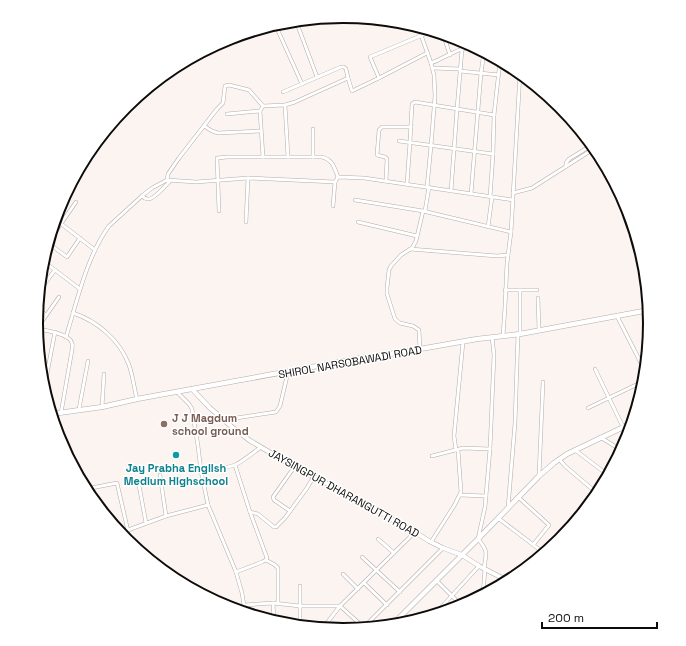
<svg xmlns="http://www.w3.org/2000/svg" width="686" height="646" font-family="'Space Grotesk',sans-serif">
<rect width="100%" height="100%" fill="#fbf4f1"/>
<g fill="none" stroke-linecap="round" stroke-linejoin="round">
<!-- minor casing -->
<g stroke="#b3acaa" stroke-width="4">
<g id="minor">
<polyline points="296,21 317,77"/>
<polyline points="275,24 302,84"/>
<polyline points="443,34 450,55"/>
<polyline points="421,35 431,63 434,75 435,96 431,146 427,187"/>
<path d="M 431,63 C 445,58 461,46 475,47"/>
<polyline points="432,68 460,69"/>
<polyline points="460,71 499,75"/>
<polyline points="379,78 370,57 432,31"/>
<polyline points="283,92 341,67 344,67 346,69 348,78"/>
<polyline points="285,105 288,157"/>
<polyline points="263,106 285,105 295,102 348,78 352,91 379,78 427,53"/>
<polyline points="227,114 260,111"/>
<polyline points="204,126 212,131 218,133 261,131"/>
<polyline points="313,129 313,157"/>
<polyline points="399,141 493,154"/>
<path d="M 263,157 L 322,157 C 333,160 334,167 338,177"/>
<polyline points="566,166 566,163 569,159 592,145"/>
<polyline points="167,180 168,174 179,158 217,109 223,103 225,86 229,85 249,90 263,106 260,111 263,157 227,157 217,158 219,211"/>
<polyline points="386,181 387,159 385,157 377,155 379,130 382,127 411,127"/>
<polyline points="407,184 410,142 412,104 415,102 494,115"/>
<polyline points="451,191 457,109 462,49"/>
<polyline points="513,193 532,188 595,148"/>
<polyline points="471,194 481,73 484,52"/>
<path d="M 142,196 C 143,197 146,199 148,199 C 154,200 167,184 171,180"/>
<polyline points="490,197 493,154 494,115 500,61"/>
<polyline points="355,200 423,211 511,232"/>
<polyline points="333,206 335,182"/>
<polyline points="425,211 429,187"/>
<polyline points="55,219 95,250"/>
<polyline points="246,222 248,178"/>
<polyline points="358,222 417,236"/>
<polyline points="488,227 492,197"/>
<polyline points="49,241 76,202"/>
<polyline points="48,243 67,257 80,238"/>
<polyline points="410,249 497,256 508,255"/>
<polyline points="46,250 50,244"/>
<polyline points="43,261 80,289"/>
<polyline points="505,290 537,290"/>
<polyline points="520,290 520,334"/>
<polyline points="39,291 55,270"/>
<polyline points="538,298 539,330"/>
<polyline points="37,308 46,315"/>
<path d="M 73,313 C 97,321 120,340 129,365 C 133,376 134,388 137,399"/>
<polyline points="617,316 645,371"/>
<path d="M 37,329 C 45,330 70,334 72,343 C 73,345 72,348 72,350 L 61,413"/>
<polyline points="38,329 43,320 59,297"/>
<polyline points="503,336 505,307 507,263 511,232 520,73"/>
<path d="M 66,337 C 77,301 87,256 109,226 L 143,195 L 152,188 L 167,180 L 196,182 L 248,178 L 335,182 L 338,177 L 364,178 L 513,200"/>
<polyline points="420,349 419,330 413,326 400,323 395,319 387,294 387,288 389,270 391,266 401,255 412,248 416,241 423,211"/>
<polyline points="595,369 623,427"/>
<polyline points="44,389 55,332"/>
<polyline points="177,392 189,404 192,409 198,446 201,471 208,505 236,572 242,593 245,612"/>
<polyline points="102,407 104,374"/>
<polyline points="588,408 644,381"/>
<polyline points="79,409 88,361"/>
<polyline points="223,420 276,412 280,406 288,372"/>
<polyline points="600,437 621,450"/>
<polyline points="456,450 454,436 463,342"/>
<polyline points="575,450 608,475"/>
<polyline points="432,456 463,448 490,449"/>
<polyline points="559,459 565,466 598,494"/>
<polyline points="235,465 250,512 267,558 266,560 262,562 236,572"/>
<path d="M 201,471 C 212,468 225,469 235,465 C 242,462 254,452 261,447"/>
<polyline points="160,475 166,516"/>
<polyline points="539,476 543,382"/>
<polyline points="138,480 146,523"/>
<polyline points="86,489 117,483 128,531"/>
<polyline points="460,495 486,496"/>
<polyline points="518,497 549,525 533,545"/>
<polyline points="508,508 515,423 518,334"/>
<polyline points="290,511 274,500 273,497 295,466"/>
<polyline points="250,512 258,514 274,527 276,527 285,518 307,488 314,476"/>
<polyline points="498,518 544,553"/>
<polyline points="120,533 166,516 208,505"/>
<polyline points="378,539 394,553"/>
<polyline points="431,542 454,506 461,492 458,450"/>
<polyline points="362,557 400,592"/>
<polyline points="266,560 275,565 278,568 278,604"/>
<path d="M 484,569 C 486,553 489,552 478,539 L 485,507 L 490,449 L 494,355 L 492,337"/>
<polyline points="343,574 358,589"/>
<polyline points="436,580 462,606"/>
<polyline points="364,583 387,605"/>
<polyline points="483,594 485,569"/>
<polyline points="273,603 274,621"/>
<polyline points="244,605 273,603 300,606 340,606 415,532"/>
<polyline points="435,614 479,566"/>
<polyline points="300,626 300,586"/>
<polyline points="323,628 340,606 360,624 364,626 366,625 443,548"/>
</g>
</g>
<!-- tertiary casing -->
<g stroke="#b3acaa" stroke-width="5">
<polyline id="tertiary" points="192,389 210,408 232,427 249,440 286,462 377,510 401,525 415,532 429,541 443,548 462,555 479,566 508,581"/>
</g>
<!-- secondary casing -->
<g stroke="#b3acaa" stroke-width="5.5">
<g id="secondary">
<polyline points="51,414 102,407 137,399 361,358 403,352 477,339 520,334 649,310"/>
<polyline points="392,625 478,539 539,476 554,463 567,454 632,423"/>
</g>
</g>
<!-- minor -->
<use href="#minor" stroke="#fff" stroke-width="3"/>
<!-- tertiary -->
<use href="#tertiary" stroke="#fff" stroke-width="4"/>
<!-- secondary -->
<use href="#secondary" stroke="#fff" stroke-width="4.5"/>
</g>
<!-- markers -->
<circle fill="#8d6e63" stroke="#fff" stroke-width="1.5" cx="164" cy="424" r="4"/>
<circle fill="#0f9aa8" stroke="#fff" stroke-width="1.5" cx="176" cy="455" r="4"/>
<g text-anchor="middle" stroke-width="3" stroke-linejoin="round" paint-order="stroke">
<!-- street labels -->
<g font-size="11" fill="#0e0c0b" stroke="#fff">
<text transform="translate(350 362) rotate(-10)" y="4">SHIROL NARSOBAWADI ROAD</text>
<text transform="translate(344 493) rotate(29)" y="4">JAYSINGPUR DHARANGUTTI ROAD</text>
</g>
<!-- education labels -->
<g font-size="11" font-weight="bold" fill="#785e54" stroke="#fff" text-anchor="start">
<text x="172" y="422">J J Magdum<tspan x="172" dy="13">school ground</tspan></text>
</g>
<!-- culture labels -->
<g font-size="11" font-weight="bold" fill="#0d838f" stroke="#fff">
<text x="176" y="472">Jay Prabha English<tspan x="176" dy="13">Medium Highschool</tspan></text>
</g>
</g>
<!-- crop -->
<path d="M0 0H686V646H0ZM43 323a300 300 0 1 1 600 0a300 300 0 1 1-600 0Z" fill="#fff" fill-rule="evenodd"/>
<path fill="none" stroke="#0e0c0b" stroke-width="2" d="M43 323a300 300 0 1 1 600 0a300 300 0 1 1-600 0Z"/>
<!-- scale -->
<path d="M542 622v6h115v-6" fill="none" stroke="#0e0c0b" stroke-width="2"/>
<text x="548" y="622" font-size="12" fill="#0e0c0b" stroke="#ffffff" stroke-width="3" paint-order="stroke">200 m</text>
</svg>
